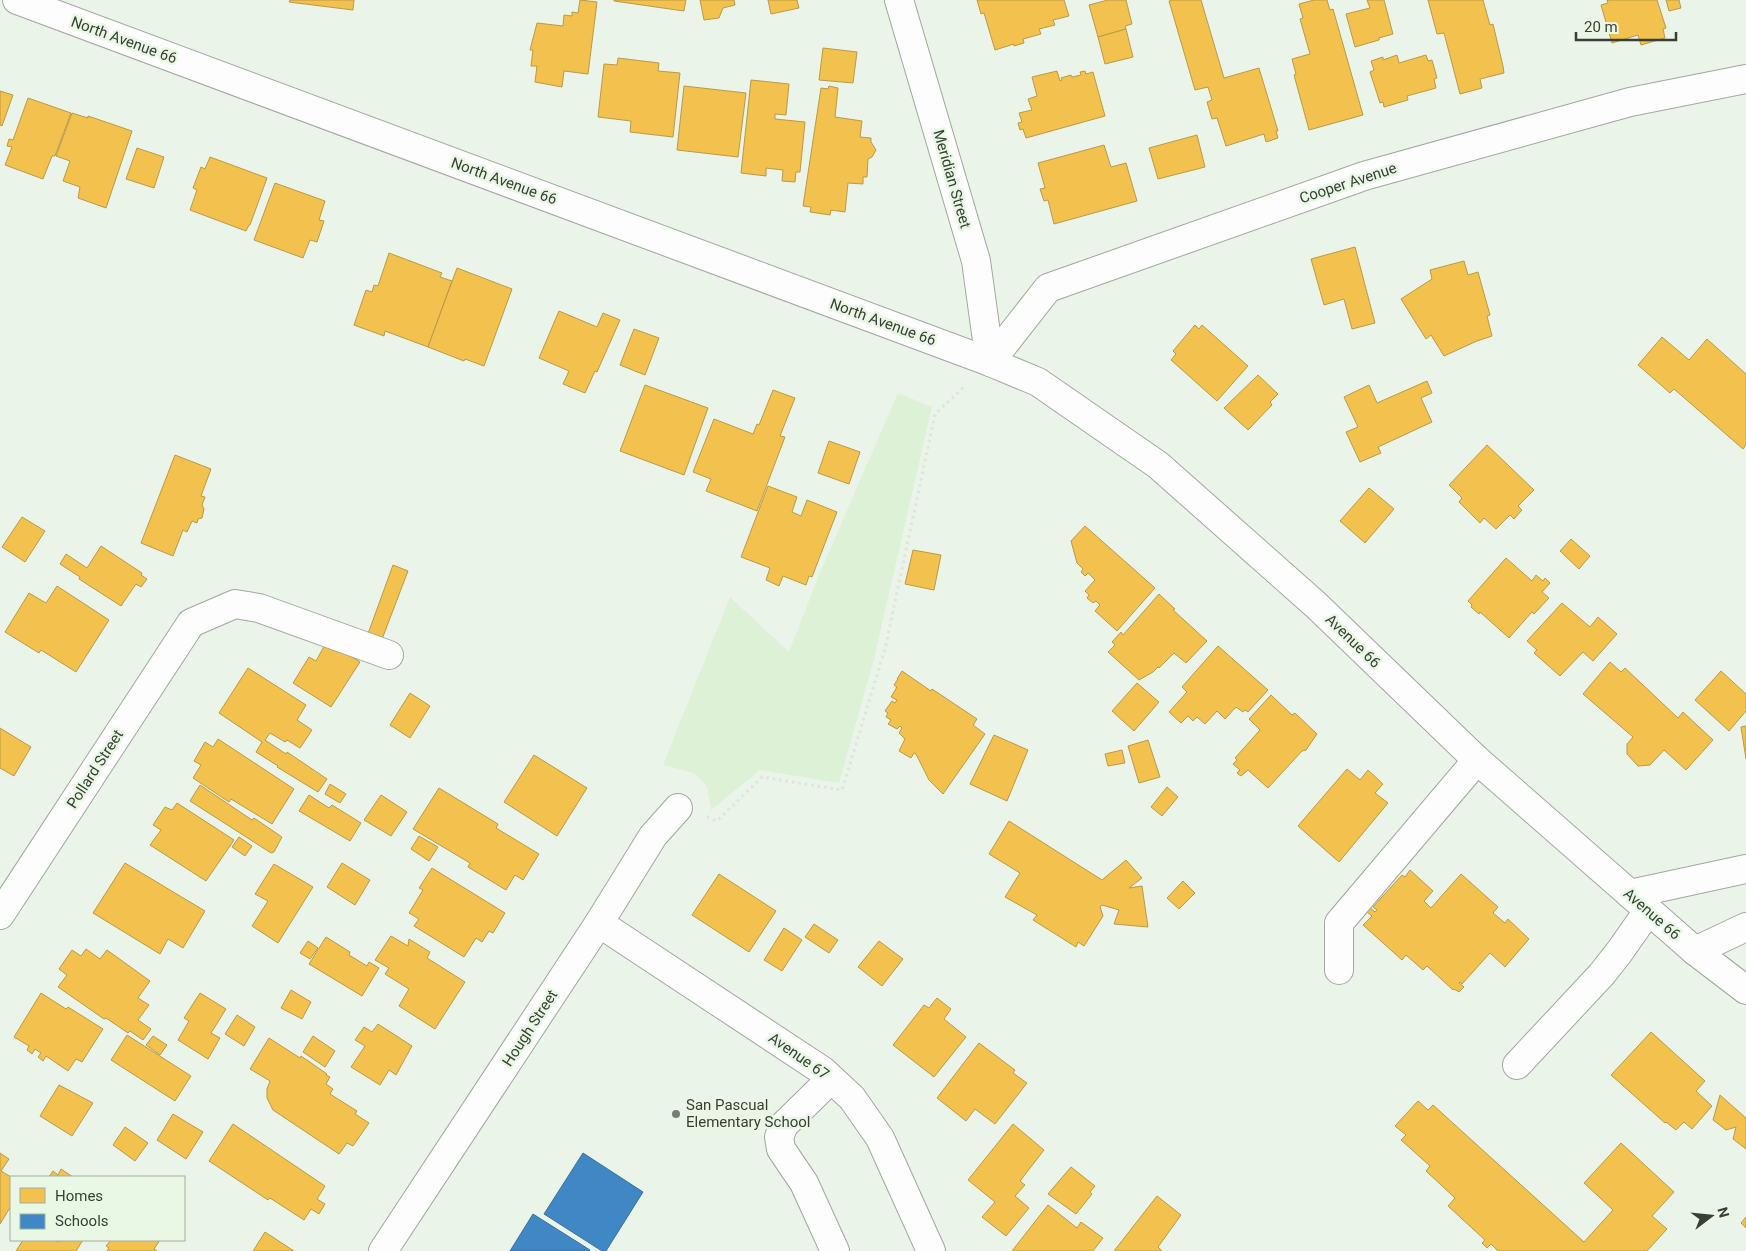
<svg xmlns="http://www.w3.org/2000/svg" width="1746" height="1251" font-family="Roboto,sans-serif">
<rect width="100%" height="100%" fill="#ebf4e8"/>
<!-- green -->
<polygon fill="#dcf1d6" points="898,393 932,407 873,663 839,783 760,770 711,810 707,786 694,773 663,765 730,597 789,652 819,575"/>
<!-- homes -->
<g fill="#f2c14e" stroke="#ba9a47">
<polygon points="290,0 354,0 353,10 289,2"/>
<polygon points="580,0 597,2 588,74 564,71 562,87 535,82 537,66 531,66 533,50 530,50 537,23 563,26 564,15 572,16 572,12 578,13"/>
<polygon points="614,0 686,0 684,11 614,1"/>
<polygon points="700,0 734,0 735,5 723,8 719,18 704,20"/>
<polygon points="768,0 797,0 799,8 771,14"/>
<polygon points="977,0 1064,0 1069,16 1053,20 1055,25 1039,29 1041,34 1023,39 1024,43 1014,46 1014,44 995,50 984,13 981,14"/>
<polygon points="1108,0 1126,0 1132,24 1125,26 1126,29 1098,37 1089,5"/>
<polygon points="1172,0 1201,0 1224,78 1259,68 1278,131 1276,131 1278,138 1266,142 1264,134 1226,146 1217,118 1212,119 1207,102 1212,100 1208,87 1195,90 1169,1"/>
<polygon points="1314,0 1327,0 1330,10 1333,9 1363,115 1309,130 1294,75 1296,74 1292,59 1310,54 1300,19 1303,18 1299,4"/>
<polygon points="1367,0 1384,0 1393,34 1379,38 1379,40 1355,47 1346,14 1370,8"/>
<polygon points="1428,0 1483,0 1490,25 1493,24 1503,66 1504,73 1480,79 1482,88 1460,94 1444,33 1437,34"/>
<polygon points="1607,0 1657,0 1666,28 1663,29 1665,38 1641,45 1638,35 1612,43 1601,5 1608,3"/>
<polygon points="1666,0 1679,0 1681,8 1669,11"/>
<polygon points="1126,29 1133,57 1105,64 1098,37"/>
<polygon points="823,48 857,52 853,83 819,80"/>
<polygon points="1397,55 1399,63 1426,55 1428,61 1432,60 1437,78 1434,79 1436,88 1407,96 1408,100 1384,107 1383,102 1380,103 1370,72 1374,70 1371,61 1383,57 1383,60"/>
<polygon points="618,58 659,63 658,71 680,73 673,137 630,132 631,121 598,117 604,64 617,65"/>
<polygon points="1057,71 1060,81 1062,80 1061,78 1071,75 1072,77 1081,75 1080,72 1085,71 1086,74 1093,72 1105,116 1026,138 1023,129 1020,130 1018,123 1022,122 1019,113 1032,110 1028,99 1037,96 1032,77"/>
<polygon points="751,80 789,84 786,115 775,114 775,119 805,122 800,172 796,172 795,182 782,181 783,170 766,168 766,176 741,173"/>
<polygon points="684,86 746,93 738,157 677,150"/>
<polygon points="829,86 838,88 835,117 862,121 860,137 871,138 871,142 876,150 872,157 868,159 867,177 863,177 863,184 848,183 845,212 831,210 830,215 810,212 811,207 803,206 821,88 828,89"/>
<polygon points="0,91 13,95 2,126 0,125"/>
<polygon points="28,98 71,113 55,156 52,156 43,179 5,165 12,147 7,146 9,139 13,140"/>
<polygon points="72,113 88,118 88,116 132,131 106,208 78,198 80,187 63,181 70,161 56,156"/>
<polygon points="1197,135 1205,167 1158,179 1149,148"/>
<polygon points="1104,145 1111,167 1126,163 1137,201 1054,224 1048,200 1044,201 1040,189 1045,188 1038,163"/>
<polygon points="137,148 164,157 154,188 126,179"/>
<polygon points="210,157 267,178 250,225 249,225 246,231 190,210 197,190 193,188 201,167 205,169"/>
<polygon points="275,183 325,201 319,220 324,221 317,242 310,240 303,258 254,240"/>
<polygon points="1355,247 1375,323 1352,329 1344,299 1324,305 1311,259"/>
<polygon points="389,253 442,273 440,277 452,281 428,347 385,331 384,336 354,325 366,290 372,292 374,285 378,286"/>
<polygon points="1464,261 1468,275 1478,272 1490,315 1487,316 1492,336 1477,341 1444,356 1431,335 1426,339 1401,299 1432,279 1430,270"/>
<polygon points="457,268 512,289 484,366 465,359 464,361 428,347"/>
<polygon points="559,311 597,327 603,313 620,320 597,372 595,371 585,393 563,384 569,371 539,358"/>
<polygon points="1195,325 1199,329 1202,325 1248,366 1217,401 1171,360 1176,354 1173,351"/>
<polygon points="634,329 659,338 645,375 620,365"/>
<polygon points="1662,337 1689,360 1707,339 1746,374 1746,445 1743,449 1674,389 1670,393 1638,365"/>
<polygon points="1258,375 1278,394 1270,402 1272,405 1248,430 1224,408"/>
<polygon points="1427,381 1432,393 1421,398 1432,422 1378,447 1381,453 1360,462 1346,432 1358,427 1344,397 1369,385 1377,403"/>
<polygon points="645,385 708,408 684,475 620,451"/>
<polygon points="773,390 795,398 780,436 785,437 757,511 706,491 711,479 693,472 714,419 753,434 757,424 759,425"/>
<polygon points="829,441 860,452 849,484 818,473"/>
<polygon points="1487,445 1534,490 1518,506 1522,510 1514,519 1510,515 1496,529 1484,518 1480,523 1459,502 1462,498 1449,485"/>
<polygon points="175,455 211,469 201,496 205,497 202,505 204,509 202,518 198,519 197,523 192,521 187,532 183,530 173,556 141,543"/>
<polygon points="768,486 797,497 792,512 801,516 807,500 837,512 812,577 809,576 806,585 783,576 779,586 766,580 770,568 741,557"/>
<polygon points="1369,488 1394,509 1365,543 1340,521"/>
<polygon points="22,517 45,531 25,562 2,547"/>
<polygon points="1085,526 1155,588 1117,631 1095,611 1100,605 1096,601 1093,603 1087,598 1089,595 1085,591 1095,580 1088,573 1085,576 1081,572 1083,569 1077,563 1071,541"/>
<polygon points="1571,539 1590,556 1579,569 1560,551"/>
<polygon points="101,546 142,573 141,575 147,579 141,587 136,584 121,606 79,579 80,577 60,564 66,554 87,568"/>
<polygon points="913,550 941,555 934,590 905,584"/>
<polygon points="1506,558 1532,581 1536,575 1543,581 1545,578 1550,583 1542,592 1549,598 1534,614 1532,612 1509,638 1480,612 1479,614 1471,607 1472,605 1468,601"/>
<polygon points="393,565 408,571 379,647 365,642"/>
<polygon points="57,586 109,620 76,672 41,650 39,653 5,632 29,593 46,603"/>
<polygon points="1159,594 1175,609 1173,610 1207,641 1186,663 1174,653 1159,668 1158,667 1153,672 1139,680 1108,652 1115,645 1112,642 1121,632 1123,635"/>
<polygon points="1562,603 1590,627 1598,617 1617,634 1593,661 1583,652 1560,676 1534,653 1537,650 1527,641"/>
<polygon points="327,641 360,662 331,707 293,683 309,657 316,661"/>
<polygon points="1218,646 1268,690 1248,712 1245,710 1243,712 1236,707 1225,719 1217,711 1205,724 1197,717 1193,721 1188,716 1181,723 1169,712 1187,692 1182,687"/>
<polygon points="1610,662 1621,672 1625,668 1678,718 1683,712 1713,740 1686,770 1664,750 1650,765 1638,766 1627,754 1627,744 1633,737 1583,694"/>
<polygon points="248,668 306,705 297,720 312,730 300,748 287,740 285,742 270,733 265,740 286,754 287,752 327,779 318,792 277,767 278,766 256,752 262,742 219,713"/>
<polygon points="902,671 931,691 932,689 977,719 973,725 985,734 943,794 929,780 916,754 914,753 911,758 899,751 905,739 899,733 902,728 900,726 897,729 888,724 891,720 886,717 888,713 885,711 892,701 895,703 897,700 891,697 897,687 894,685 898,679 897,679"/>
<polygon points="1721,671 1746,694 1746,711 1729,731 1695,700"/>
<polygon points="1137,683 1159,702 1134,731 1112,711"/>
<polygon points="410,693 430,706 410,738 390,725"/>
<polygon points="1271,695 1292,715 1295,713 1317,734 1306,750 1302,751 1268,788 1248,770 1241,776 1237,773 1240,770 1233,764 1237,760 1235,758 1260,730 1249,719"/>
<polygon points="1746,726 1746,759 1741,727"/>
<polygon points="0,728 31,747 14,776 0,768"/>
<polygon points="994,735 1028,750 1007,801 970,784"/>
<polygon points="218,739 294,789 272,824 231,799 229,802 193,778 201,765 194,761 205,742 213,747"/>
<polygon points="1148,740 1160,777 1139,783 1128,746"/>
<polygon points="1122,750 1125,763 1108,766 1105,754"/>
<polygon points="534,755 587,788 557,836 504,802"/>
<polygon points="1347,769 1360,780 1368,770 1383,784 1375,793 1388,803 1339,862 1298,826"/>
<polygon points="330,784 346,794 340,803 325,794"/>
<polygon points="200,785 252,820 254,818 282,837 274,852 271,853 190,801"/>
<polygon points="1167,787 1178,797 1162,816 1151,807"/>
<polygon points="439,788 498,824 496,828 539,854 523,880 515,875 506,890 468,867 470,863 413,829"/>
<polygon points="309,795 329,808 332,805 361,823 350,841 299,811"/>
<polygon points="381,795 407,812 391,836 364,820"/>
<polygon points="177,803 234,840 206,881 150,845 161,830 153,825 165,807 172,810"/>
<polygon points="1009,821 1102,880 1126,860 1142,878 1129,888 1142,886 1148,927 1114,924 1119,910 1102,905 1100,907 1103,916 1084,946 1078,942 1076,947 1033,920 1037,915 1005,897 1020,873 989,854"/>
<polygon points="419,836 438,847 429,861 411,849"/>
<polygon points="239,837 252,846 245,856 232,847"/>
<polygon points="125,863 205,911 183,948 168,939 160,954 93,913"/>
<polygon points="342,863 370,880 355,905 327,887"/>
<polygon points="274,864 313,887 278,943 252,926 268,901 255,894"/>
<polygon points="432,868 505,913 493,933 489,931 482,942 476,938 464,957 414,926 419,919 409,913 423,890 419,888"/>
<polygon points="1410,870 1433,891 1424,901 1431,908 1461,874 1498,907 1493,913 1505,923 1508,919 1529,939 1505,967 1490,953 1462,984 1460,982 1459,983 1464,987 1459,992 1454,989 1453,990 1427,966 1423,970 1406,955 1402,960 1363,925 1372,916 1362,908 1366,904 1375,912 1377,910 1373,907 1402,875 1405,877"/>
<polygon points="719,874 776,911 749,952 692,915"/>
<polygon points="1183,881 1195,893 1179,909 1167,898"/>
<polygon points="814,924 838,940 829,953 805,937"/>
<polygon points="784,928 802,940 782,971 764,960"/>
<polygon points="391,936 408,946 409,939 430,952 427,958 465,982 435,1029 399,1006 409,989 385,974 389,968 375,960"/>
<polygon points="326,937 350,952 349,955 367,966 369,962 379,968 362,996 309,964"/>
<polygon points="308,941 318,948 310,959 300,953"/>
<polygon points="879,941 903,959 882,986 858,967"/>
<polygon points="86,949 100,959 107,950 150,981 138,998 149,1005 138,1020 151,1029 143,1040 130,1031 128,1033 106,1018 104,1019 58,987 67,975 59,969 72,950 81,956"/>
<polygon points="291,990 311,1002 302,1019 281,1008"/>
<polygon points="41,993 66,1009 68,1007 103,1029 82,1062 76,1059 68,1071 46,1056 43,1061 38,1057 41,1053 35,1049 32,1054 27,1050 29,1046 14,1037"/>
<polygon points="200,993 226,1009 211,1033 220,1038 208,1059 178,1040 189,1021 184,1018"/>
<polygon points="937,998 951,1009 944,1019 966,1037 934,1077 893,1045 924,1005 929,1008"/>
<polygon points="237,1015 255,1027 244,1046 225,1034"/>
<polygon points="378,1024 412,1046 396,1075 389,1070 380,1085 351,1067 365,1046 355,1040 364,1027 372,1032"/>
<polygon points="1651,1032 1705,1081 1696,1091 1712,1106 1692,1129 1684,1122 1676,1130 1666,1122 1665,1123 1611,1075"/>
<polygon points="127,1035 191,1076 175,1101 111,1060"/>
<polygon points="153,1036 167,1045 160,1055 146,1045"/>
<polygon points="313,1036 335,1051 325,1067 303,1052"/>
<polygon points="269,1038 300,1058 301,1056 327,1074 326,1075 330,1077 326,1084 333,1089 330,1094 357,1111 355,1114 369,1123 353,1146 347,1143 339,1154 273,1110 267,1098 267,1089 270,1081 250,1069"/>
<polygon points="979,1043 1015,1070 1013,1073 1027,1083 995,1124 975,1109 966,1121 937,1098"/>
<polygon points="59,1085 93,1103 72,1136 40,1116"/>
<polygon points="1720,1095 1746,1118 1746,1149 1733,1139 1736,1127 1726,1130 1713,1120"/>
<polygon points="1418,1101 1428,1110 1433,1105 1584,1242 1613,1210 1584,1183 1621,1143 1674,1192 1652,1216 1667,1229 1647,1251 1498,1251 1491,1244 1487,1248 1482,1243 1485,1240 1448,1206 1455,1198 1426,1171 1430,1166 1401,1140 1406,1135 1395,1126"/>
<polygon points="173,1114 203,1132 186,1159 157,1140"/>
<polygon points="233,1124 325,1186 317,1199 325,1204 319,1214 311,1209 304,1220 270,1198 268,1200 209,1161"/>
<polygon points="1013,1124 1044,1150 1020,1181 1025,1185 1015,1196 1029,1208 1006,1236 982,1217 995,1202 968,1180"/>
<polygon points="125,1127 148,1143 135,1161 113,1145"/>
<polygon points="0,1153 9,1159 1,1171 11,1177 11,1206 0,1224"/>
<polygon points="1071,1167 1095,1186 1090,1192 1092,1194 1076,1214 1048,1194"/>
<polygon points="61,1169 73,1177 49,1177 53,1171 58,1175"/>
<polygon points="1157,1196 1181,1215 1158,1247 1162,1251 1114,1251"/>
<polygon points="1048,1205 1077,1228 1081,1222 1103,1238 1093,1251 1012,1251"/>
<polygon points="1746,1217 1746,1228 1741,1223"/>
<polygon points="265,1232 294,1251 253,1251"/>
<polygon points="23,1240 55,1240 58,1242 60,1240 83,1240 76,1251 16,1251"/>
<polygon points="111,1240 160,1240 154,1249 157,1251 107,1251 109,1248 106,1246"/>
</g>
<!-- schools -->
<g fill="#3f88c5" stroke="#3d729a">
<polygon points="583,1153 643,1192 606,1251 602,1251 544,1214"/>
<polygon points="533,1214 590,1250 589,1251 510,1251"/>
</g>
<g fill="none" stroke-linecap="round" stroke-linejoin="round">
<!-- minor casing -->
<g stroke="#a1a89f" stroke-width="30">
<g id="minor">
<polyline points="17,0 990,362 1038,382 1158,465 1316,605 1477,760 1695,951 1746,990"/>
<polyline points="899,0 976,261 990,362"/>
<polyline points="990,362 1048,288 1364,176 1630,102 1746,79"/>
<polyline points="1630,894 1746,869"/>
<polyline points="0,915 191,623 235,604 259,608 389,655"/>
<polyline points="599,923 823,1071 852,1098 880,1138 931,1251"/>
<polyline points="1695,951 1746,927"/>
<polyline points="1339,970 1339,923 1477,760"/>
<polyline points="1517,1065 1602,974 1620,951 1648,911"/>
<polyline points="831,1079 784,1125 779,1137 781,1149 804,1183 835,1251"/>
<polyline points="383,1251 599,923 653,836 678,808"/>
</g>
</g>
<!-- path -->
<polyline stroke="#e0e3e0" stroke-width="3" stroke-dasharray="2.5 4" stroke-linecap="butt" points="707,817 717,821 762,777 842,790 885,649 935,414 964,387"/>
<!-- minor -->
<use href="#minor" stroke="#fcfdfc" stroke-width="28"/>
</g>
<!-- markers -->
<circle fill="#777e75" stroke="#e8f8e4" stroke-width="2" cx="676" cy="1114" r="5"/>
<g text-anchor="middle" stroke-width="5" stroke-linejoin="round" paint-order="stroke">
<!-- street labels -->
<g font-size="15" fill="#393f37" stroke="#e8f8e4">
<text transform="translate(124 40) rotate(20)" y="5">North Avenue 66</text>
<text transform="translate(952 179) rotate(74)" y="5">Meridian Street</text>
<text transform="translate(504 181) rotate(20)" y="5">North Avenue 66</text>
<text transform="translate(1348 183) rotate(-18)" y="5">Cooper Avenue</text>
<text transform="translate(883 322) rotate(20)" y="5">North Avenue 66</text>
<text transform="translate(1353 641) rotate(44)" y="5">Avenue 66</text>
<text transform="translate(95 769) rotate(-57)" y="5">Pollard Street</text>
<text transform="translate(1652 914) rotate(41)" y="5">Avenue 66</text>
<text transform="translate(530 1028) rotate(-57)" y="5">Hough Street</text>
<text transform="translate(799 1056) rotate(35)" y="5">Avenue 67</text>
</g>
<!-- poi labels -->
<g font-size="15" fill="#393f37" stroke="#e8f8e4" text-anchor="start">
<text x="686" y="1110">San Pascual<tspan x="686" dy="17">Elementary School</tspan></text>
</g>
</g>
<!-- legend -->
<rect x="10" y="1176" width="175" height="65" fill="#e8f8e4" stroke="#a2ae9f"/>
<rect x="20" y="1188" width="25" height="15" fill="#f2c14e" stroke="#a2ae9f"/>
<text x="55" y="1201" font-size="15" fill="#393f37">Homes</text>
<rect x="20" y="1214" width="25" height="15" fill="#3f88c5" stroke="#a2ae9f"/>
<text x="55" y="1226" font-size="15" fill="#393f37">Schools</text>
<!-- north arrow -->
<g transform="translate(1711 1216) rotate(74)" stroke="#e8f8e4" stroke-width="4" paint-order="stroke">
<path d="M0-4L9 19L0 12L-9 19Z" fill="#393f37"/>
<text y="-8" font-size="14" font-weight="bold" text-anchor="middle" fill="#393f37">N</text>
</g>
<!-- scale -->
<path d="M1576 32v8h100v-8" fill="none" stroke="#393f37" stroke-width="2.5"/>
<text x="1584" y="32" font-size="15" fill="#393f37" stroke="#e8f8e4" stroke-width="4" paint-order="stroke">20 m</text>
</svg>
